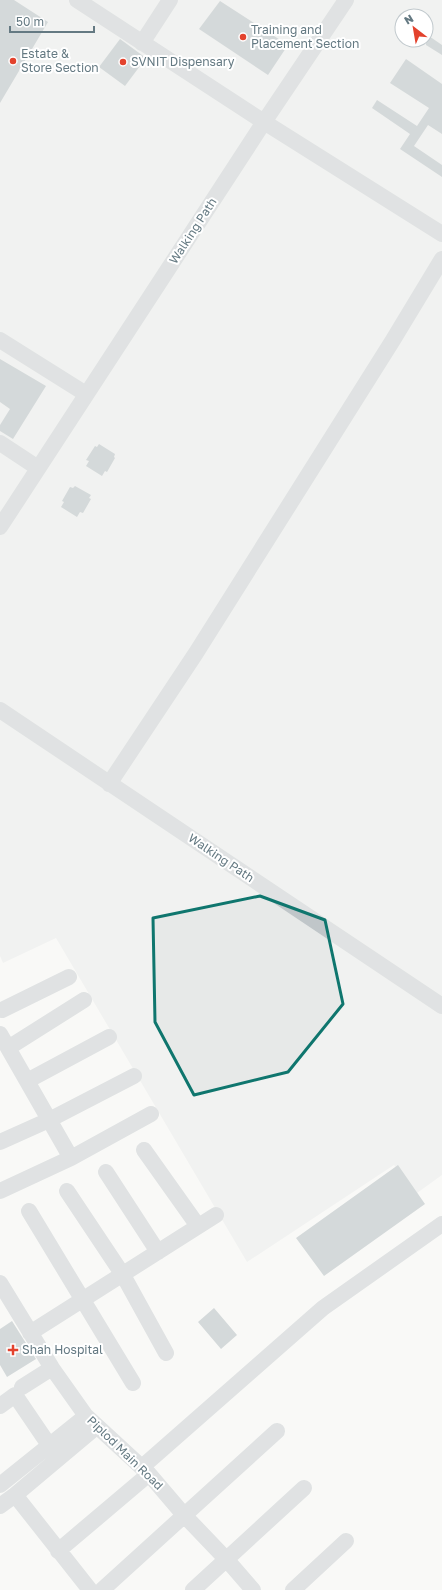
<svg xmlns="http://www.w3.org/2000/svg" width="442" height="1590" font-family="'Golos Text',sans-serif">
  <rect width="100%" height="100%" fill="#f9f9f7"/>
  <!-- built -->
  <path fill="#e7e9e8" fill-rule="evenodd" d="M0 0H442V1175L417 1193 394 1165 247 1262 56 938 3 963 0 956ZM402 16H426V40H402Z"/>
  <!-- building -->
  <path fill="#a7b2b6" d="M0 0H14L48 22 0 103Z
    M220 1 288 45 268 75 199 29Z
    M426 34 442 45V55L426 45Z
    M120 39 146 58 125 86 99 67Z
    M406 59 442 84V134L428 125 414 146 442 165V177L400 149 410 134 372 108 377 100 417 126 429 108 390 83Z
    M0 359 46 386 13 439 0 431V425L10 409 0 402Z
    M99 444 115 454 114 457 115 458 107 472 105 471 102 476 86 466 89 461 86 460 95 446 97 447Z
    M75 486 91 495 89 498 91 499 83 513 80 512 77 517 61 507 64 502 62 501 70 487 73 488Z
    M398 1165 425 1204 324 1276 296 1238Z
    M214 1308 237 1335 221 1349 198 1322Z
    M12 1321 36 1359 7 1377 0 1365V1329Z"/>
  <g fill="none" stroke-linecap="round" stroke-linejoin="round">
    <!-- minor -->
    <path stroke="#c0c6c9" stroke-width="16" d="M346 0 264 122 442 234
      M142 43 170 0
      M0 340 86 394
      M0 443 38 468
      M0 527 264 122 77 0
      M0 710 442 1006
      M109 784 196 653 393 340 442 259
      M2 1010 69 977
      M0 1034 71 1158
      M8 1048 84 1000
      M27 1081 109 1037
      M0 1142 49 1120 134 1076
      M144 1150 198 1226
      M106 1172 158 1252
      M0 1191 71 1158 151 1114
      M67 1191 123 1275 166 1353
      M29 1211 133 1383
      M0 1283 52 1368 86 1416 149 1474 184 1515 227 1560 253 1590
      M30 1333 216 1215
      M22 1387 52 1368
      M0 1406 15 1395 49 1445
      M142 1467 323 1308 442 1224
      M0 1485 86 1416
      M15 1495 90 1590
      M0 1506 15 1495 96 1427
      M58 1551 149 1474
      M102 1590 277 1431
      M193 1590 304 1488
      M293 1590 346 1541"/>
  </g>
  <!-- marked area -->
  <path d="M0 0H442V1590H0ZM260 896 325 920 343 1004 288 1072 194 1095 155 1022 153 918Z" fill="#f9f9f7" fill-opacity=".55" fill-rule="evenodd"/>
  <path fill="none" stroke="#0f766e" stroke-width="3" stroke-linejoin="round" d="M260 896 325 920 343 1004 288 1072 194 1095 155 1022 153 918Z"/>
  <!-- markers -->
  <g fill="#e3422d" stroke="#fff" stroke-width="1.5">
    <circle cx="243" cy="37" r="4"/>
    <circle cx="13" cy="61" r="4"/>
    <circle cx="123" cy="62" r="4"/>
    <path d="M11 1344h4v4h4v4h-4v4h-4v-4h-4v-4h4z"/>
  </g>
  <g text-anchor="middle" stroke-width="4" stroke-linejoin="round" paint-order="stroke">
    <!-- poi labels -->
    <g font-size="12" fill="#647982" stroke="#fff" text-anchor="start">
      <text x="251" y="34">Training and<tspan x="251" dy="14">Placement Section</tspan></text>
      <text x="21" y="58">Estate &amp;<tspan x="21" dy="14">Store Section</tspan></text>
      <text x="131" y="66">SVNIT Dispensary</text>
      <text x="22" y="1354">Shah Hospital</text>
    </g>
    <!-- street labels -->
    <g font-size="12" fill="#647982" stroke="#fff">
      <text transform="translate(193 231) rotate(-57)" y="4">Walking Path</text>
      <text transform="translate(221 858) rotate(34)" y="4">Walking Path</text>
      <text transform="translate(125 1453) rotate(44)" y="4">Piplod Main Road</text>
    </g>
  </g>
  <!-- north arrow -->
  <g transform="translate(414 28) rotate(329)"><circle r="19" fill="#ffffff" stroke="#c1c9cd"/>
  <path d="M0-3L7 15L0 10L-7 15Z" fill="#e3422d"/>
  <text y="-6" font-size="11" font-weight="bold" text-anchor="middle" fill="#647982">N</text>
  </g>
  <!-- scale -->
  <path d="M10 26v6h84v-6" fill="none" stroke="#647982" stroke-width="2"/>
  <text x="16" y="26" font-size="12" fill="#647982" stroke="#ffffff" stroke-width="3" paint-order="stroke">50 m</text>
</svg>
